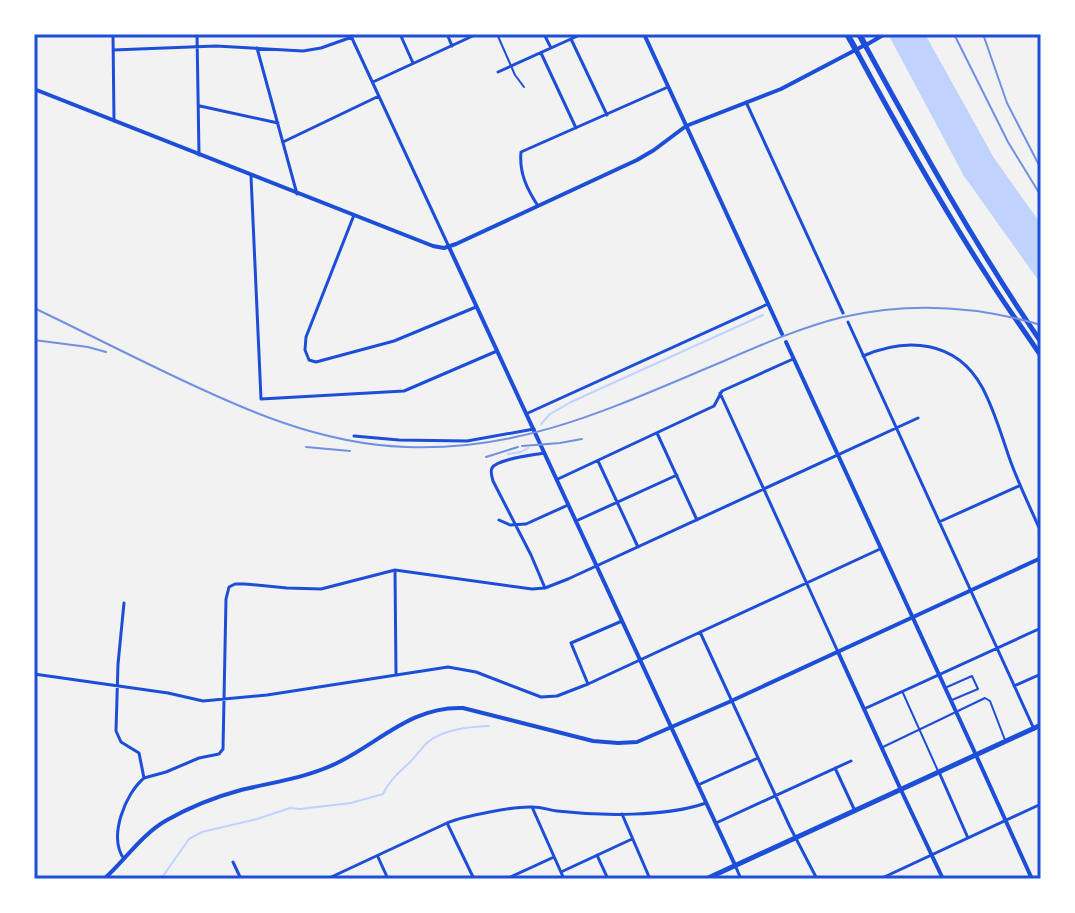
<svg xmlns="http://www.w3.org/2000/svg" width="1075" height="913" font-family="Rubik,sans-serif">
  <rect width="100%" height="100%" fill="#f2f2f2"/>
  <!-- water -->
  <path fill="#bfd3fe" d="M888 34H925L994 158 1041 224V284L964 176Z"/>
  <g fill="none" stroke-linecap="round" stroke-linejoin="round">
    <!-- stream -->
    <path stroke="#bfd3fe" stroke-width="2" d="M541 424 550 414 571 402 763 315
      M508 454 521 452 528 448
      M161 879 189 839 202 832 257 819 290 808 300 809 351 803 383 794C390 779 400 772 411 761 417 755 422 747 428 742 444 729 469 727 489 726"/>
    <!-- service -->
    <path stroke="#1d4ed8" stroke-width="2" d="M497 34 515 75 524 87
      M947 687 972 676 978 689 952 700
      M903 693 938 771
      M883 747 985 698 990 701 1005 740"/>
    <!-- minor -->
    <path stroke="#1d4ed8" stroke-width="3" d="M113 34 114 121
      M197 34 199 155
      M350 34 449 247
      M400 34 413 63
      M447 34 452 46
      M544 34 551 48
      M571 39 607 115
      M257 48 297 194
      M113 50 216 46 303 51 321 48 352 37
      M541 53 576 128
      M498 72 582 34
      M373 82 477 34
      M746 102 843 313
      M200 106 278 123
      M283 142 379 96
      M251 176 261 399 404 391 497 351
      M538 206C527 189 519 173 521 152L668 87
      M354 215 306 337 305 350 309 360 316 362 394 341 476 307
      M848 322 1034 729
      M863 356C907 337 956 340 982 387 994 409 1001 434 1009 457 1018 483 1030 507 1041 532
      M720 393 838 652
      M528 413 768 304
      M657 433 697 520
      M354 436 399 440 467 441 534 429
      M544 453C534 455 497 459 492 468 490 472 492 476 493 481L531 555 545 588
      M598 461 638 547
      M558 479 714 406 722 391 793 359
      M499 520 510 525 526 524 568 505
      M576 521 677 475
      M939 522 1019 486
      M395 570 396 675
      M124 603 118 664 116 731 121 742 139 753 144 778
      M700 632 790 827 817 879
      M34 674 168 693 203 701 267 695 448 667 476 672 541 697 557 696 588 684 880 549
      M588 684 571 643 622 621
      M1014 686 1041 674
      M864 709 1041 628
      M835 768 855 811
      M939 772 968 838
      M144 778 166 772 199 758 219 754 223 749 226 599 229 587 235 584H245L287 588 321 589 395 570 532 589 545 588 568 579 918 418
      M698 785 758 758
      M532 807 564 879
      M622 814 650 879
      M716 823 851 761
      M448 825 474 879
      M597 855 608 879
      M378 857 388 879
      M124 859C108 837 125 794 144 778
      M233 862 241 879
      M735 865 741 879
      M561 872 632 839
      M327 879 447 823C464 816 515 806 533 807 541 807 549 810 557 811 600 816 666 817 706 803
      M506 879 554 857
      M880 879 1041 804"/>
    <!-- tertiary -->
    <path stroke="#1d4ed8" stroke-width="4" d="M866 45 885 34
      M449 247 735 865
      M838 652 901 790
      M976 755 1032 879
      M104 879C125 860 142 834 167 820 190 807 215 797 241 790 274 782 311 777 341 761 382 740 413 706 463 708L593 741 618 743 637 742 729 702 1041 558"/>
    <!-- secondary -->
    <path stroke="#1d4ed8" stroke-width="4" d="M644 34 782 334
      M34 89 433 246 444 248 456 244 637 160 654 150 686 126 781 89 865 45
      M786 342 976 755
      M901 790 943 879"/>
    <!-- primary -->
    <path stroke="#1d4ed8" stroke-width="5" d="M706 879 1041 725"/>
    <!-- trunk -->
    <path stroke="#1d4ed8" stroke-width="5" d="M865 45C920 146 976 247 1041 342
      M856 50C898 128 941 205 989 279 1005 305 1024 330 1041 356"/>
    <!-- motorway -->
    <path stroke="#1d4ed8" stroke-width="6" d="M847 34 856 50
      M859 34 865 45"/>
    <!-- rail -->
    <path stroke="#7290e2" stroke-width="2" d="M954 34 1008 142 1041 196
      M983 34 1007 103 1041 169
      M34 308C78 329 121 351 165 372 242 409 319 444 406 447 524 452 618 405 724 361 763 344 802 327 843 317 909 302 977 306 1041 325
      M34 340 88 347 106 352
      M522 446 560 443 582 439
      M306 447 350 451
      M486 457 518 447"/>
  </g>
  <!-- border -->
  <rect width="1075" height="913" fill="none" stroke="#ffffff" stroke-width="72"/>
  <rect x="36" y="36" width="1003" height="841" fill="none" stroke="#1d4ed8" stroke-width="3"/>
</svg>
